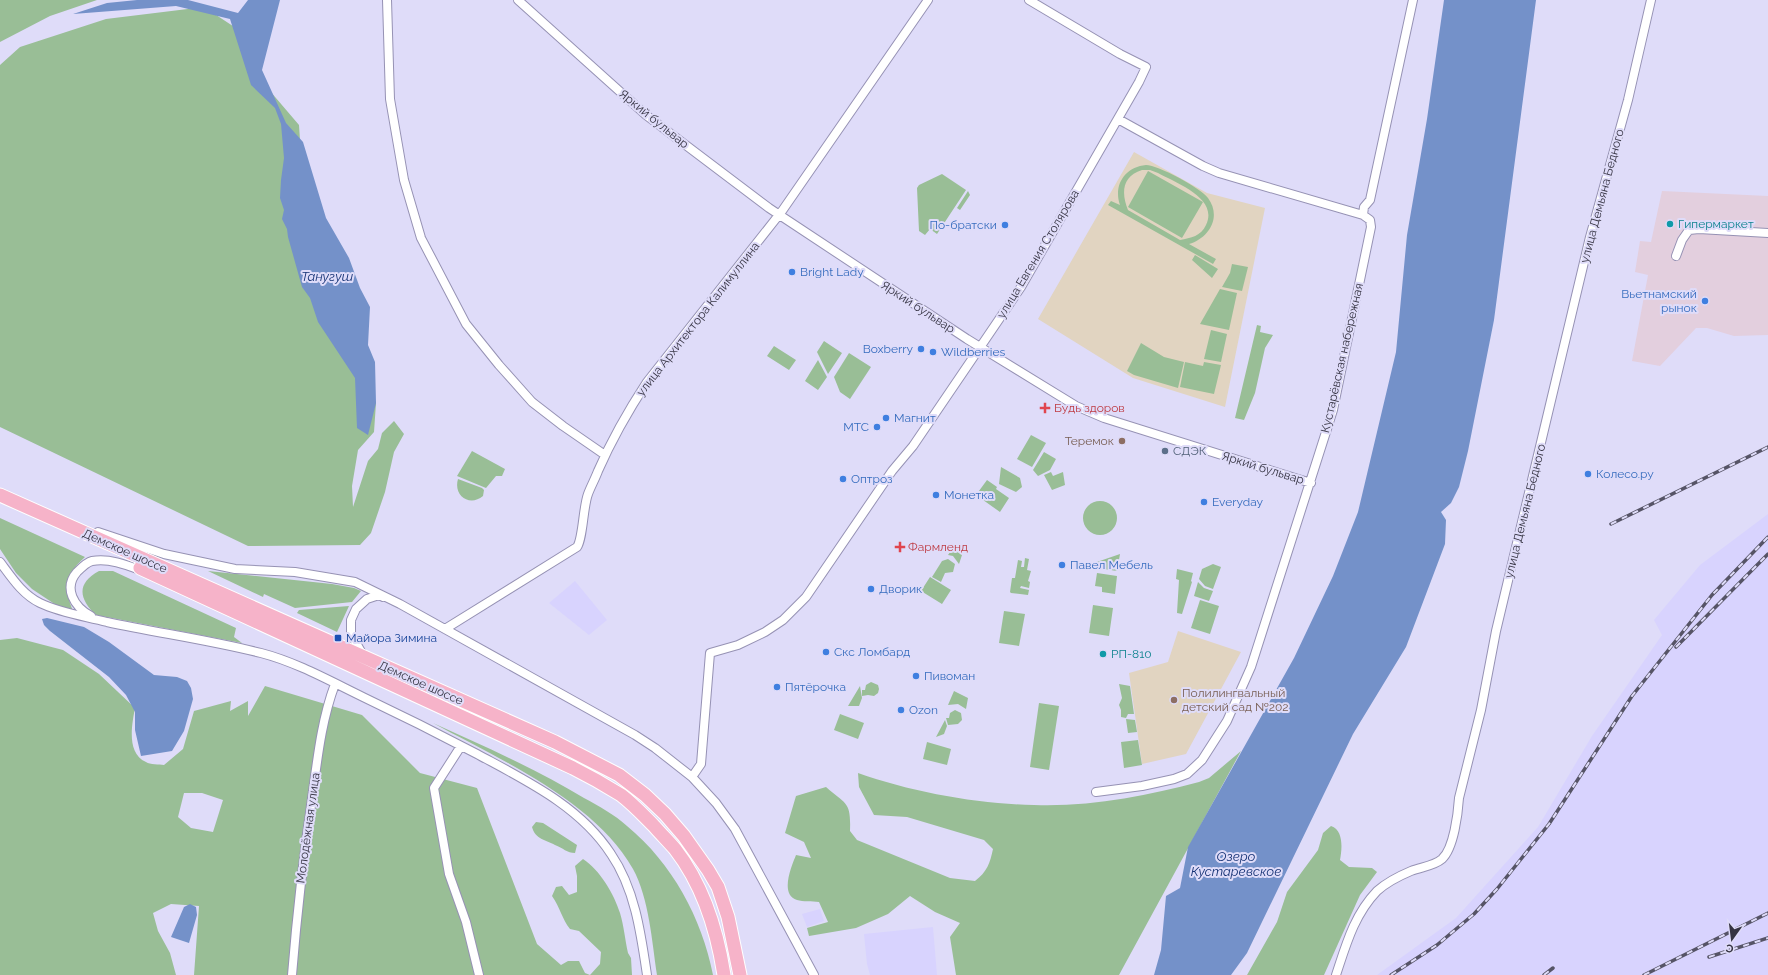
<svg xmlns="http://www.w3.org/2000/svg" width="1768" height="975" font-family="Raleway,sans-serif">
  <rect width="100%" height="100%" fill="#dfdcf9"/>
  <!-- commercial -->
  <path fill="#e3cfde" d="M1662 191 1768 196V335L1734 336 1707 328H1696L1660 366 1632 361 1648 275 1635 272 1640 241 1651 242Z"/>
  <!-- built -->
  <path fill="#d8d3fe" d="M1768 514V975H1377L1456 918 1538 827 1592 736 1662 635 1654 620 1700 565Z
    M575 581 607 620 589 635 549 603Z
    M820 909 824 921 807 927 802 914Z
    M933 927 937 975H870L867 964 864 934Z"/>
  <!-- education -->
  <path fill="#e1d4c1" d="M1134 152 1207 193 1265 208 1225 407 1133 378 1038 319Z
    M1178 631 1241 652 1186 754 1142 764 1129 673 1168 662Z"/>
  <!-- green -->
  <path fill="#99be96" fill-rule="evenodd" d="M0 0H97L50 16 0 42Z
    M204 7 257 42 264 84 299 125 305 215 376 403 374 432 358 450 352 486 353 507 368 461 378 449 382 433 394 421 404 434 394 452 385 492 371 533 360 545 248 546 0 427V65L20 47 106 19Z
    M1146 165C1158 165 1201 188 1208 198 1222 217 1209 238 1189 244L1216 259 1213 264 1108 205 1111 201 1120 205C1113 185 1125 167 1146 165ZM1142 170H1150L1158 173C1176 183 1219 198 1206 225 1201 236 1191 238 1180 240L1128 210C1121 193 1122 176 1142 170Z
    M1148 171 1203 202 1182 238 1128 207Z
    M942 174 966 190 937 234 930 229 925 235 919 231 917 188 919 185Z
    M968 191 970 195 960 210 957 208Z
    M1195 255 1218 269 1212 278 1192 260Z
    M1232 264 1248 267 1242 291 1222 287 1230 273Z
    M1220 289 1237 293 1229 330 1200 324Z
    M1257 325 1261 326 1260 332 1273 335 1265 348 1255 393 1244 420 1235 418Z
    M1211 330 1227 334 1221 362 1204 359Z
    M824 341 842 353 828 374 817 352Z
    M1141 343 1164 357 1184 362 1178 388 1134 375 1127 371Z
    M774 346 796 360 789 370 767 356Z
    M849 353 871 367 850 399 840 392 834 377Z
    M818 360 827 377 818 390 805 381Z
    M1185 362 1203 366 1204 362 1221 365 1214 394 1180 387Z
    M1031 435 1046 443 1032 467 1017 459Z
    M472 451 505 469 502 476H496L486 488 457 476Z
    M1044 452 1056 459 1050 470 1038 476 1033 470Z
    M1001 467 1020 478 1022 487 1016 492 999 484Z
    M1051 472 1053 476 1063 472 1065 485 1052 490 1044 475Z
    M458 479 482 488 484 490 483 496C470 507 453 496 458 479Z
    M987 480 997 487 996 489 1009 498 1000 512 976 495Z
    M1083 518a17 17 0 1 1 34 0a17 17 0 1 1-34 0Z
    M0 518 85 557C66 574 63 588 73 611L56 605 32 589 16 573 0 549Z
    M953 548 962 555 959 564 953 556 948 555Z
    M1120 554 1117 571 1091 567V564Z
    M1025 558 1029 559 1027 570 1031 571 1028 581 1030 582 1029 588 1021 586 1020 588 1029 590 1028 595 1011 593 1010 592 1012 578H1015L1018 560 1022 561 1021 567H1024Z
    M948 559 955 564 953 572 945 573 941 582 932 577 942 561Z
    M1213 564 1221 567 1213 589 1205 586 1199 579 1202 569Z
    M1177 569 1193 573 1191 581 1192 582 1182 614 1177 613 1179 580 1176 579Z
    M99 571H113L236 628 234 637 242 643 96 615C78 598 77 583 99 571Z
    M208 571 332 584 354 588 361 591 352 602 295 608 264 594 263 597Z
    M1097 573 1117 576 1115 594 1102 592V587L1095 586Z
    M930 577 951 590 942 604 921 591Z
    M1198 582 1204 588 1213 591 1209 601 1194 596Z
    M1200 600 1219 606 1210 634 1191 628Z
    M1093 605 1113 608 1109 636 1089 633Z
    M349 606 337 632 297 613 299 610Z
    M1004 611 1025 614 1019 646 999 643Z
    M17 638 63 650 99 674 135 708C132 724 126 753 146 762 150 765 159 764 164 765L183 749 194 711 231 701 230 711 248 701V716L265 686 362 715 420 773 477 788 537 944 561 965 568 961H579L585 973 590 975H194L199 906 171 904 153 913 158 931 170 953 176 975H0V640ZM184 793H202L223 800 213 832 191 828 178 817Z
    M871 682 878 685 879 689 878 693 874 696 868 695 862 696V690H865L866 685Z
    M1119 684 1130 686 1134 714H1128L1126 718 1121 717V710L1119 705 1122 698Z
    M860 686 862 698 859 706H848Z
    M954 691 968 698 966 709 958 704 948 705Z
    M1039 703 1059 706 1049 770 1030 767Z
    M955 710 961 713 962 720 958 724 948 725 946 718H949L950 713Z
    M840 714 864 723 858 739 834 730Z
    M1126 719 1135 720 1137 732 1128 733Z
    M945 720 947 726 944 734 936 737Z
    M433 723C484 746 536 769 584 798 599 806 615 815 627 826 672 863 702 918 713 975H657C652 942 649 898 633 869 595 801 499 759 433 723Z
    M1138 740 1142 765 1124 768 1121 742Z
    M927 742 951 749 947 765 923 759Z
    M1241 751 1119 975H956L950 937 960 923 935 912 910 896 888 914 856 928 809 936 807 928 828 922 819 902C812 901 803 902 797 900 779 895 792 865 796 855L811 858 804 842 785 833 796 796 826 787C847 805 851 802 850 831L857 840 950 878 975 881C987 872 990 863 993 849L984 840 907 817 874 815 859 787 858 773C912 792 977 804 1034 805 1090 807 1146 796 1199 782L1209 778Z
    M536 822 543 823 577 845 575 853C567 853 563 848 555 845 546 840 535 839 532 827Z
    M1331 826C1344 830 1342 850 1340 860L1349 867 1372 868 1377 872 1360 895 1324 975H1247L1277 922 1287 892 1318 850 1323 833Z
    M583 859C600 870 614 894 620 913 624 926 625 940 628 953L631 958 632 975H590L600 964 601 952 579 931 570 929C562 919 560 907 552 896L556 887 562 886 569 895 577 892V876L575 866Z"/>
  <!-- water -->
  <path fill="#7491c9" d="M137 0H188L238 13 248 0H280L262 70 286 123 303 142 326 218 349 258 360 288 370 307 368 345 375 362 376 403 368 435 357 428 355 378 318 322 310 298 302 287 288 237 287 229 282 219 284 210 280 198 281 180 284 158 281 124 275 108 251 85 230 19 176 6 73 14 107 3Z
    M1444 0H1536L1494 320 1468 451 1459 487 1451 503 1441 512 1446 520 1445 544 1406 647 1353 734 1247 953 1231 975H1154L1161 950 1166 896 1180 888 1188 847 1294 658 1333 576 1358 512 1396 352 1407 235 1427 119Z
    M47 618 84 627 109 642 154 675 177 677 187 681 191 688 193 699 184 731 172 751 141 756 135 730V712L126 695 109 677 50 631 44 625 42 619Z
    M190 904 196 907 197 915 189 943 171 937 184 907Z"/>
  <g fill="none" stroke-linecap="round" stroke-linejoin="round">
    <defs>
      <path id="minor" d="M387 0 390 99 404 180 421 238 466 324 499 365 532 402 563 426 605 455
        M518 0 646 115 769 208 967 339 1076 406 1104 418 1311 483
        M1118 119 1203 166 1219 173 1363 215
        M1676 256 1682 240 1689 230 1699 229 1768 233
        M98 532 164 554 235 569 295 572 355 582 400 604 635 735 655 748 692 777 716 803 735 829 814 975
        M0 562C12 578 22 594 40 603 61 613 84 616 107 622 158 633 210 640 261 653 296 662 330 681 363 697 401 715 439 734 477 754 525 780 580 806 611 854 635 889 641 934 647 975
        M91 616C74 607 63 588 77 572 81 568 87 562 92 561 110 558 127 565 143 571
        M445 629 577 547C583 539 583 507 588 494 591 486 595 479 598 471 612 439 628 411 647 382L782 211 928 0
        M364 657 351 634V620L356 609 367 599 379 595 383 597
        M461 746 434 788 449 874 466 922 479 975
        M692 777 701 764 710 653 738 645 765 632 783 620 806 597 892 471 913 446 1021 287 1139 82 1146 67 1120 54 1029 0
        M1096 792 1142 786 1174 779 1187 774 1202 760 1227 721 1251 667 1333 410 1371 227 1370 220 1363 215 1364 207 1370 200 1413 0
        M292 975C297 913 304 852 313 791 318 754 322 719 335 684
        M1336 975C1346 945 1354 915 1377 891 1387 882 1399 876 1411 871 1421 867 1434 866 1442 859 1454 848 1458 813 1459 798L1481 710 1496 631 1590 237 1628 100 1651 0"/>
      <path id="primary" d="M0 495 555 742 619 775 645 795 665 814 684 836 708 870 718 887 728 917 740 975
        M140 568 573 768C589 776 605 785 621 795 633 804 644 816 654 826 661 834 668 841 675 849 703 885 717 930 724 975"/>
    </defs>
    <!-- minor casing -->
    <use href="#minor" stroke="#9692b4" stroke-width="10"/>
    <!-- primary casing -->
    <use href="#primary" stroke="#fff" stroke-width="15"/>
    <!-- minor -->
    <use href="#minor" stroke="#fff" stroke-width="8"/>
    <!-- primary -->
    <use href="#primary" stroke="#f6b3c9" stroke-width="13"/>
    <defs>
      <path id="rail" d="M1611 524 1768 447
        M1676 647 1768 554
        M1709 957 1768 938
        M1391 975 1437 945 1474 914 1497 889 1549 824 1632 696 1712 595 1768 537
        M1544 975 1553 968
        M1644 975 1768 913"/>
    </defs>
    <!-- rail casing -->
    <use href="#rail" stroke="#565466" stroke-width="3.5"/>
    <!-- rail -->
    <use href="#rail" stroke="#dfdcf9" stroke-width="2" stroke-dasharray="6" stroke-linecap="butt"/>
  </g>
  <!-- markers -->
  <g fill="#0f9aa8" stroke="#dfdcf9" stroke-width="1.5">
    <circle cx="1670" cy="224" r="4"/>
    <circle cx="1103" cy="654" r="4"/>
  </g>
  <g fill="#3f7fe0" stroke="#dfdcf9" stroke-width="1.5">
    <circle cx="1005" cy="225" r="4"/>
    <circle cx="792" cy="272" r="4"/>
    <circle cx="1705" cy="301" r="4"/>
    <circle cx="921" cy="349" r="4"/>
    <circle cx="933" cy="352" r="4"/>
    <circle cx="886" cy="418" r="4"/>
    <circle cx="877" cy="427" r="4"/>
    <circle cx="1588" cy="474" r="4"/>
    <circle cx="843" cy="479" r="4"/>
    <circle cx="936" cy="495" r="4"/>
    <circle cx="1204" cy="502" r="4"/>
    <circle cx="1062" cy="565" r="4"/>
    <circle cx="871" cy="589" r="4"/>
    <circle cx="826" cy="652" r="4"/>
    <circle cx="916" cy="676" r="4"/>
    <circle cx="777" cy="687" r="4"/>
    <circle cx="901" cy="710" r="4"/>
  </g>
  <g fill="#e0444e" stroke="#dfdcf9" stroke-width="1.5">
    <path d="M1043 402h4v4h4v4h-4v4h-4v-4h-4v-4h4z"/>
    <path d="M898 541h4v4h4v4h-4v4h-4v-4h-4v-4h4z"/>
  </g>
  <g fill="#8d6e63" stroke="#dfdcf9" stroke-width="1.5">
    <circle cx="1122" cy="441" r="4"/>
    <circle cx="1174" cy="700" r="4"/>
  </g>
  <circle fill="#5c6f8a" stroke="#dfdcf9" stroke-width="1.5" cx="1165" cy="451" r="4"/>
  <rect fill="#1a4fb4" stroke="#dfdcf9" stroke-width="1.5" x="334" y="634" width="8" height="8" rx="2"/>
  <g text-anchor="middle" stroke-width="4" stroke-linejoin="round" paint-order="stroke">
    <!-- street labels -->
    <g font-size="12" fill="#363443" stroke="#dfdcf9">
      <text transform="translate(654 119) rotate(39)" y="4">Яркий бульвар</text>
      <text transform="translate(1602 196) rotate(-75)" y="4">улица Демьяна Бедного</text>
      <text transform="translate(1038 254) rotate(-59)" y="4">улица Евгения Столярова</text>
      <text transform="translate(918 307) rotate(33)" y="4">Яркий бульвар</text>
      <text transform="translate(698 319) rotate(-52)" y="4">улица Архитектора Калимуллина</text>
      <text transform="translate(1342 358) rotate(-77)" y="4">Кустарёвская набережная</text>
      <text transform="translate(1263 468) rotate(17)" y="4">Яркий бульвар</text>
      <text transform="translate(1525 511) rotate(-76)" y="4">улица Демьяна Бедного</text>
      <text transform="translate(125 551) rotate(24)" y="4">Демское шоссе</text>
      <text transform="translate(421 683) rotate(24)" y="4">Демское шоссе</text>
      <text transform="translate(308 828) rotate(-82)" y="4">Молодёжная улица</text>
    </g>
    <!-- culture labels -->
    <g font-size="12" fill="#0d838f" stroke="#dfdcf9" text-anchor="start">
      <text x="1678" y="228">Гипермаркет</text>
      <text x="1111" y="658">РП-810</text>
    </g>
    <!-- shop labels -->
    <g font-size="12" fill="#366cbe" stroke="#dfdcf9" text-anchor="start">
      <text x="997" y="229" text-anchor="end">По-братски</text>
      <text x="800" y="276">Bright Lady</text>
      <text x="1697" y="298" text-anchor="end">Вьетнамский<tspan x="1697" dy="14">рынок</tspan></text>
      <text x="913" y="353" text-anchor="end">Boxberry</text>
      <text x="941" y="356">Wildberries</text>
      <text x="894" y="422">Магнит</text>
      <text x="869" y="431" text-anchor="end">МТС</text>
      <text x="1596" y="478">Колесо.ру</text>
      <text x="851" y="483">Оптроз</text>
      <text x="944" y="499">Монетка</text>
      <text x="1212" y="506">Everyday</text>
      <text x="1070" y="569">Павел Мебель</text>
      <text x="879" y="593">Дворик</text>
      <text x="834" y="656">Скс Ломбард</text>
      <text x="924" y="680">Пивоман</text>
      <text x="785" y="691">Пятёрочка</text>
      <text x="909" y="714">Ozon</text>
    </g>
    <!-- health labels -->
    <g font-size="12" fill="#be3a42" stroke="#dfdcf9" text-anchor="start">
      <text x="1054" y="412">Будь здоров</text>
      <text x="908" y="551">Фармленд</text>
    </g>
    <!-- education labels -->
    <g font-size="12" fill="#785e54" stroke="#dfdcf9" text-anchor="end">
      <text x="1114" y="445">Теремок</text>
      <text x="1182" y="697" text-anchor="start">Полилингвальный<tspan x="1182" dy="14">детский сад №202</tspan></text>
    </g>
    <!-- service labels -->
    <g font-size="12" fill="#4e5e75" stroke="#dfdcf9" text-anchor="start">
      <text x="1173" y="455">СДЭК</text>
    </g>
    <!-- transit labels -->
    <g font-size="12" fill="#164399" stroke="#dfdcf9" text-anchor="start">
      <text x="346" y="642">Майора Зимина</text>
    </g>
    <!-- water labels -->
    <g font-size="13" font-style="italic" fill="#133073" stroke="#dfdcf9">
      <text x="327" y="281">Танугуш</text>
      <text x="1236" y="861">Озеро<tspan x="1236" dy="15">Кустаревское</tspan></text>
    </g>
  </g>
  <!-- north arrow -->
  <g transform="translate(1732 939) rotate(194)" stroke="#dfdcf9" stroke-width="3" paint-order="stroke">
  <path d="M0-3L7 15L0 10L-7 15Z" fill="#363443"/>
  <text y="-6" font-size="11" font-weight="bold" text-anchor="middle" fill="#363443">С</text>
  </g>
</svg>
